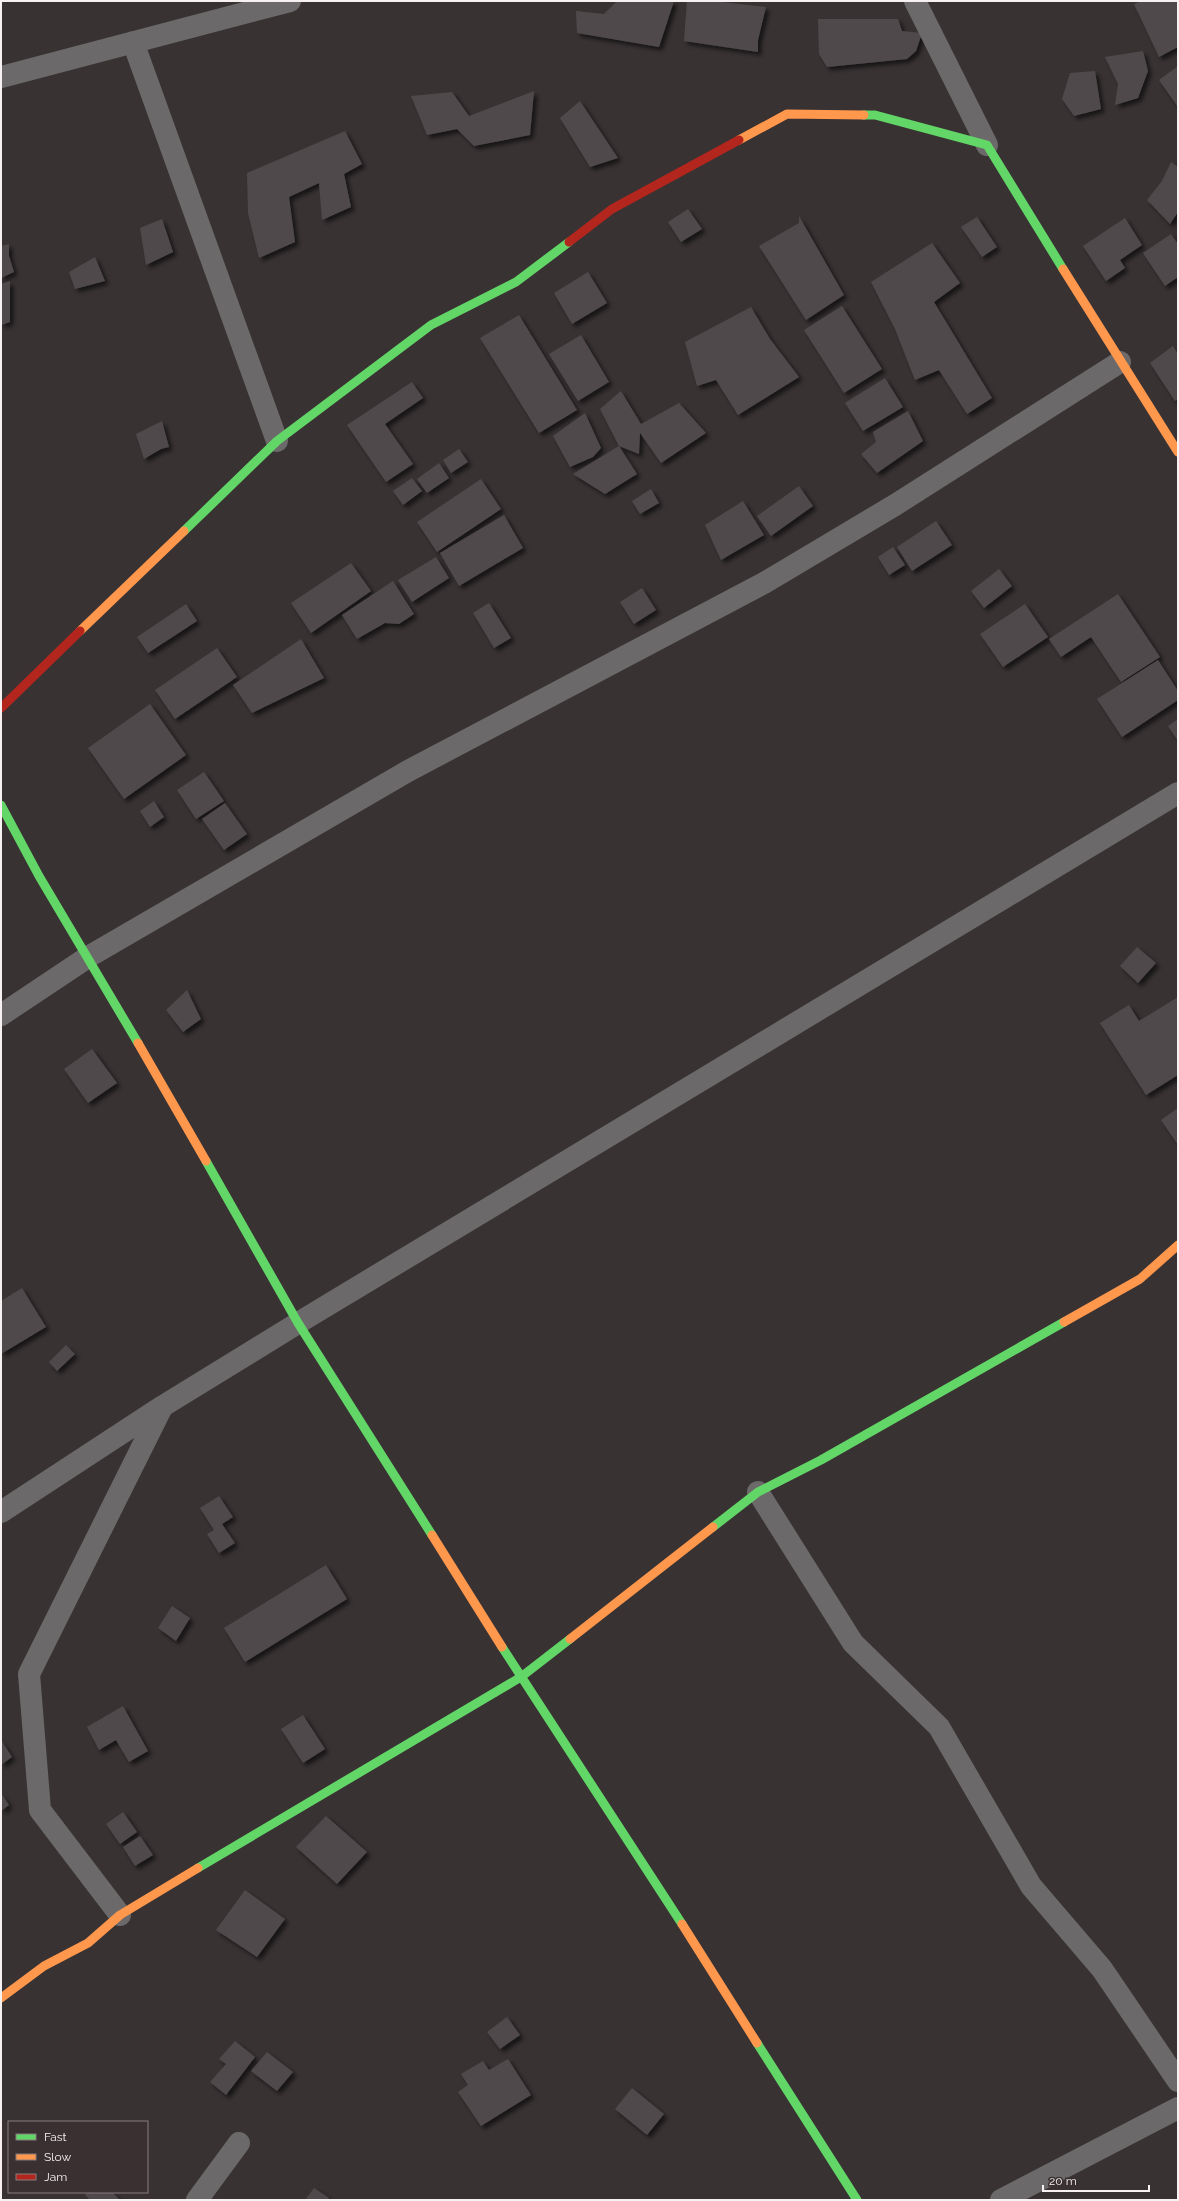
<svg xmlns="http://www.w3.org/2000/svg" width="1179" height="2201" font-family="Raleway,sans-serif">
  <defs>
    <filter id="shadow"><feDropShadow dx="3.5" dy="3.5" stdDeviation="2" flood-color="#0009"/></filter>
  </defs>
  <rect width="100%" height="100%" fill="#383233"/>
  <!-- building -->
  <path fill="#4f4a4b" filter="url(#shadow)" d="M617 1H674L659 47 577 33 576 11 604 14Z
    M687 1H712L766 7 758 40V52L684 41Z
    M1141 1H1178V47L1159 57 1134 4Z
    M818 19H898L902 31 922 33 916 51 907 59 827 67 819 54Z
    M1143 51 1148 71 1138 98 1115 105 1118 84 1105 57Z
    M1178 66V107L1159 80Z
    M1095 71 1101 109 1074 116 1062 99 1070 73Z
    M534 91 530 135 474 146 457 129 427 135 411 96 452 92 469 116Z
    M580 101 618 158 590 167 560 118Z
    M345 131 362 164 344 174 351 207 322 220 319 183 289 197 295 242 259 258 248 213 247 173Z
    M1171 162 1178 167V212L1170 224 1147 200 1162 181Z
    M688 209 702 229 681 242 668 222Z
    M799 216 844 295 806 320 759 246 799 223Z
    M977 217 997 247 982 257 961 227Z
    M1125 218 1142 245 1120 260 1125 268 1106 281 1083 246Z
    M162 219 173 252 146 265 140 228Z
    M1171 234 1178 244V277L1165 286 1143 253Z
    M932 243 960 283 934 302 992 398 967 414 939 370 915 380 895 329 871 282Z
    M9 244V256L14 272 1 278V246Z
    M95 257 105 281 75 289 69 272Z
    M588 272 607 303 572 324 554 293Z
    M10 281V322L1 325V284Z
    M842 306 882 369 844 393 804 330Z
    M751 307 770 339 799 377 738 415 716 380 697 386 685 342Z
    M519 315 577 410 539 433 480 338Z
    M581 335 609 382 578 401 549 354Z
    M1173 346 1178 354V399L1175 401 1150 363Z
    M885 378 903 407 863 431 845 403Z
    M412 382 423 398 385 424 413 464 386 482 347 425Z
    M621 391 641 424 679 403 706 433 661 463 640 433 639 454 619 446 600 409Z
    M908 411 923 441 877 473 861 454 876 442 873 432Z
    M585 413 601 448 593 457 570 467 553 436Z
    M162 421 169 447 161 449 144 459 136 434Z
    M619 446 637 474 605 494 573 474Z
    M459 449 468 462 451 473 443 460Z
    M439 463 449 478 427 493 417 479Z
    M412 478 422 491 403 505 393 491Z
    M481 479 501 509 437 552 417 522Z
    M799 486 813 506 771 536 757 516Z
    M651 489 659 503 640 514 632 501Z
    M743 501 764 535 721 560 705 525Z
    M504 515 523 548 459 586 440 553Z
    M936 521 952 545 912 571 897 547Z
    M893 547 905 565 889 575 878 557Z
    M436 557 449 578 412 602 398 580Z
    M351 563 371 591 311 633 291 603Z
    M999 569 1012 586 984 608 971 591Z
    M393 581 414 614 399 624 385 623 357 639 342 615Z
    M642 588 656 610 634 624 620 602Z
    M1118 594 1160 657 1121 682 1091 637 1061 657 1049 639Z
    M489 603 511 638 494 648 473 613Z
    M186 604 197 621 148 653 137 637Z
    M1025 604 1048 637 1003 667 980 634Z
    M301 639 324 678 252 713 233 685Z
    M217 648 237 677 175 719 155 690Z
    M1158 660 1178 691V700L1122 737 1097 699Z
    M150 704 186 755 124 799 88 748Z
    M1178 719V741L1168 726Z
    M204 772 224 801 196 819 177 790Z
    M154 801 164 817 150 827 140 811Z
    M225 803 247 834 224 850 202 819Z
    M1137 947 1156 963 1138 983 1120 966Z
    M187 990 201 1019 183 1032 166 1010Z
    M1178 997V1075L1146 1095 1100 1023 1129 1005 1139 1021Z
    M92 1049 117 1083 88 1103 64 1069Z
    M1178 1108V1145L1161 1120Z
    M22 1288 46 1327 1 1354V1301Z
    M66 1345 75 1354 57 1371 49 1362Z
    M219 1496 233 1517 222 1524 235 1543 219 1553 207 1534 214 1530 200 1508Z
    M326 1565 347 1599 245 1662 224 1628Z
    M172 1606 190 1618 176 1641 158 1628Z
    M123 1706 148 1751 129 1762 116 1740 99 1750 87 1727Z
    M303 1715 325 1749 303 1763 281 1729Z
    M1 1740 12 1757 1 1765Z
    M1 1793 9 1805 1 1811Z
    M123 1812 137 1832 120 1844 106 1824Z
    M326 1816 367 1852 337 1884 296 1847Z
    M140 1836 153 1855 135 1866 123 1847Z
    M245 1890 285 1919 257 1957 216 1930Z
    M507 2017 520 2035 500 2049 487 2032Z
    M235 2041 255 2057 226 2095 210 2082 226 2064 219 2059Z
    M267 2052 293 2072 277 2091 251 2071Z
    M508 2059 531 2095 481 2126 458 2092 468 2085 461 2074 483 2061 489 2070Z
    M632 2088 664 2114 647 2135 615 2109Z
    M314 2188 329 2198 328 2200H305Z
    M88 2192H112L120 2200H90L85 2195Z"/>
  <g fill="none" stroke-linecap="round" stroke-linejoin="round">
    <!-- street -->
    <path stroke="#6b6969" stroke-width="22" d="M915 1 987 145
      M133 42 277 441
      M1 77 290 1
      M1 1015 88 957 408 771 764 583 895 505 1120 362
      M758 1492 853 1643 939 1727 1031 1886 1102 1969 1178 2081
      M1 1512 163 1406 298 1323 1178 793
      M120 1915 40 1810 29 1674 162 1407
      M197 2200 239 2143
      M1001 2200 1178 2108"/>
    <!-- fast -->
    <path stroke="#63d668" stroke-width="9" d="M864 115H875L987 145 1063 269
      M184 531 277 441 431 325 516 282 569 242
      M1 805 39 876 138 1043
      M206 1161 298 1323 432 1535
      M713 1527 758 1492 821 1460 1064 1322
      M502 1647 682 1924
      M198 1868 521 1677 570 1639
      M757 2043 857 2200"/>
    <!-- slow -->
    <path stroke="#ff974d" stroke-width="9" d="M739 140 787 114 864 115
      M1063 269 1178 452
      M80 631 184 531
      M138 1043 206 1161
      M1064 1322 1140 1279 1178 1245
      M432 1535 502 1647
      M570 1639 713 1527
      M682 1924 757 2043
      M1 1998 44 1966 88 1943 120 1915 198 1868"/>
    <!-- jam -->
    <path stroke="#b3261e" stroke-width="9" d="M569 242 612 209 739 140
      M1 708 80 631"/>
  </g>
  <!-- border -->
  <rect width="1179" height="2201" fill="none" stroke="#f7f1f1" stroke-width="4"/>
  <!-- legend -->
  <rect x="8" y="2121" width="140" height="72" fill="#3a3032" stroke="#867d7e"/>
  <rect x="16" y="2134" width="20" height="6" fill="#63d668" stroke="#867d7e"/>
  <text x="44" y="2141" font-size="12" fill="#f7f1f1">Fast</text>
  <rect x="16" y="2154" width="20" height="6" fill="#ff974d" stroke="#867d7e"/>
  <text x="44" y="2161" font-size="12" fill="#f7f1f1">Slow</text>
  <rect x="16" y="2174" width="20" height="6" fill="#b3261e" stroke="#867d7e"/>
  <text x="44" y="2181" font-size="12" fill="#f7f1f1">Jam</text>
  <!-- scale -->
  <path d="M1043 2185v6h106v-6" fill="none" stroke="#f7f1f1" stroke-width="2"/>
  <text x="1049" y="2185" font-size="12" fill="#f7f1f1" stroke="#3a3032" stroke-width="3" paint-order="stroke">20 m</text>
</svg>
